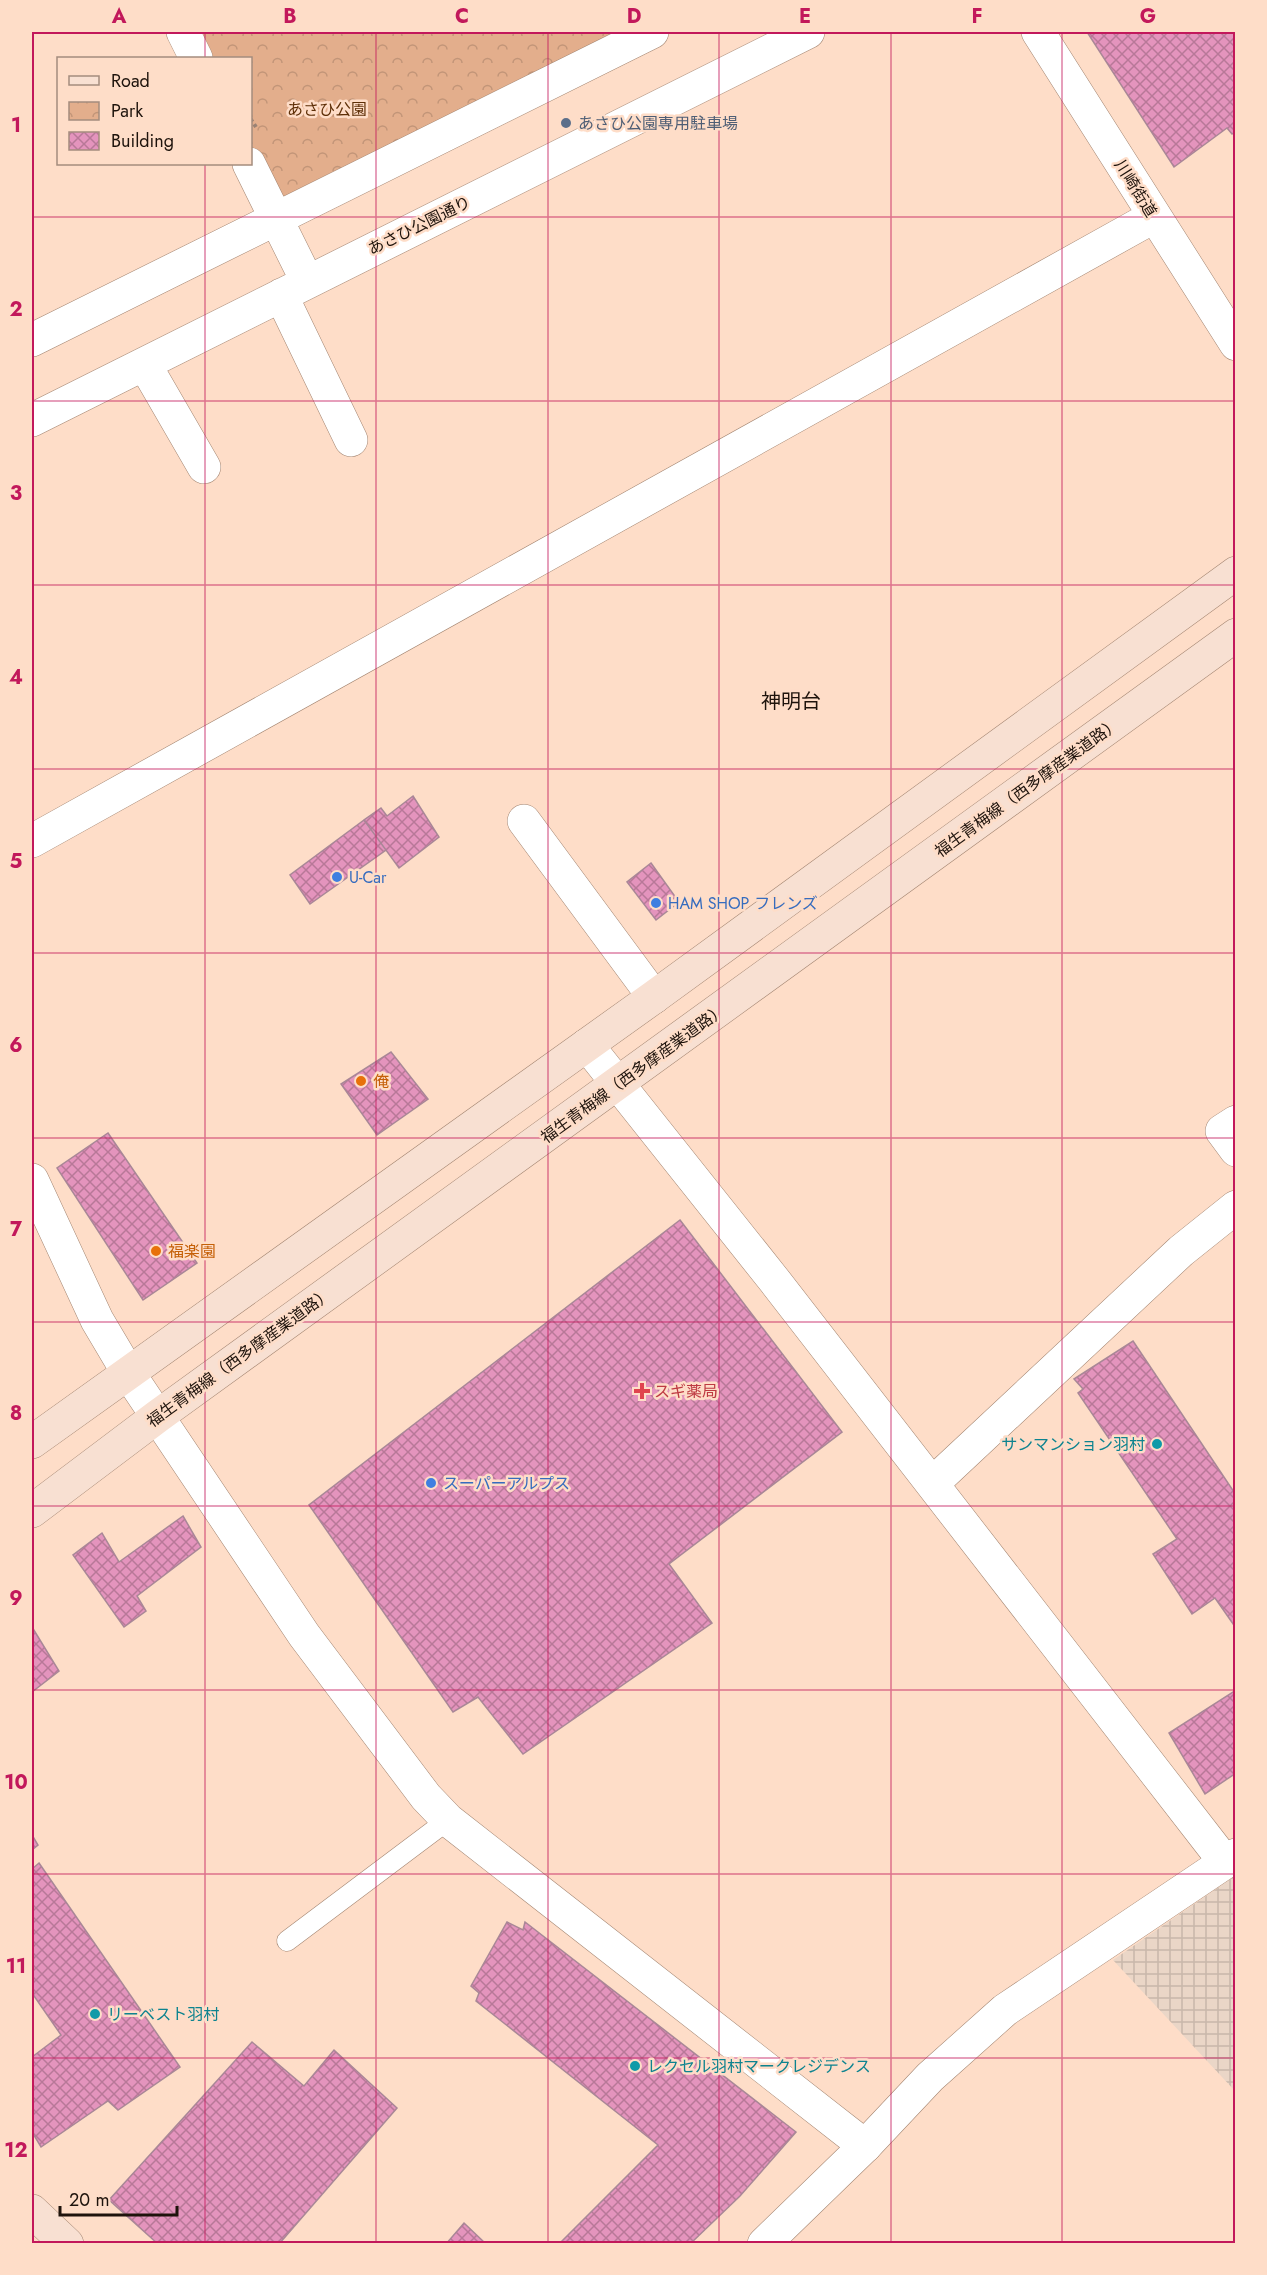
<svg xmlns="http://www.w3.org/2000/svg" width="1267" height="2275" font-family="Jost,'Noto Sans JP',sans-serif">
  <defs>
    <pattern id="industrial-grid" width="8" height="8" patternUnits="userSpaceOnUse" patternTransform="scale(1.5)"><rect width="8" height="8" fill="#ead6c7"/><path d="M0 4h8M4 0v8" fill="none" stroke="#c8b7aa"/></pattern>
    <pattern id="park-crowns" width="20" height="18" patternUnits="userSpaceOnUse" patternTransform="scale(1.5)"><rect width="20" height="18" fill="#e3ae8c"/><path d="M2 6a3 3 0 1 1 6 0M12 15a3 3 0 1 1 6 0" fill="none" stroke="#c29578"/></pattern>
    <pattern id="building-cross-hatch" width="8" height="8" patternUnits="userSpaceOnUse" patternTransform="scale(1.5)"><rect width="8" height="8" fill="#e494bd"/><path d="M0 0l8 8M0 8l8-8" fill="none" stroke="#b87898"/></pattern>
  </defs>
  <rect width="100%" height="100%" fill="#feddc8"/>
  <!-- industrial -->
  <path fill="url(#industrial-grid)" d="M1235 1876V2091L1113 1960Z"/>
  <!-- park -->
  <path fill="url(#park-crowns)" d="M180 32H642L286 217 251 155 250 58H195Z"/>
  <!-- building -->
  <path fill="url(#building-cross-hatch)" stroke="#a98797" stroke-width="1.5" d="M1087 32H1236V131L1232 134 1227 128 1174 167Z
    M413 796 439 837 399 868 364 820 381 808 387 816Z
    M364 820 386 850 310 904 290 875Z
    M651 863 679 902 656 920 627 882Z
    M391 1052 428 1099 377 1135 341 1084Z
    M108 1133 197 1263 143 1300 57 1168Z
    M680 1220 842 1432 669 1564 712 1623 523 1754 478 1697 453 1712 309 1505Z
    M1133 1341 1236 1495V1628L1215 1598 1192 1614 1153 1554 1177 1539 1078 1393 1083 1389 1074 1379Z
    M183 1516 201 1547 137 1596 146 1611 124 1627 73 1555 102 1533 119 1562Z
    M32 1627 59 1671 32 1692Z
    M1236 1690V1773L1205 1794 1169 1733Z
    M32 1835 38 1845 32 1850Z
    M39 1863 180 2067 118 2110 108 2101 41 2147 32 2132V2057L61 2035 32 1993V1869Z
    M507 1922 523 1930 525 1922 796 2132 740 2196 690 2244H559L658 2145 476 2001 479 1993 471 1986Z
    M252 2042 304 2086 334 2050 397 2108 279 2244H158L109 2200Z
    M464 2223 486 2244H446Z"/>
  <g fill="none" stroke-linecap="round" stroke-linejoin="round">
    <defs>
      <path id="service" d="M287 1941 448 1820"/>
      <path id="minor" d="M183 32 196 58
        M249 164 307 281
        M281 295 351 440
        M32 340 652 32
        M145 365 204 467
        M32 420 808 32
        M524 821 654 997
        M587 1045 774 1280 1225 1862
        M1236 1122 1222 1131 1236 1150
        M32 1180 97 1320 129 1374 304 1635 426 1797 448 1820 865 2146
        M933 1483 1181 1251 1236 1207"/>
      <path id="tertiary" d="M1038 32 1236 344
        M32 841 1153 217
        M764 2244 865 2146 930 2077 1005 2010 1236 1855"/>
      <path id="secondary" d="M32 1442 654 997 1236 573
        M32 1511 158 1416 1236 635
        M32 2211 67 2244"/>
    </defs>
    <!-- service casing -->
    <use href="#service" stroke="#a38571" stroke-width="21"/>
    <!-- minor casing -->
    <use href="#minor" stroke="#a38571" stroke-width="34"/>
    <!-- tertiary casing -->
    <use href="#tertiary" stroke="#a38571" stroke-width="34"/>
    <!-- secondary casing -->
    <use href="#secondary" stroke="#a38571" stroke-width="34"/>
    <!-- path -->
    <path stroke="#9a8274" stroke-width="4" stroke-dasharray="4.5 3" stroke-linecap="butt" d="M250 118 256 127"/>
    <!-- service -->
    <use href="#service" stroke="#fff" stroke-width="20"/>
    <!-- minor -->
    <use href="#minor" stroke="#fff" stroke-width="33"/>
    <!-- tertiary -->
    <use href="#tertiary" stroke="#fff" stroke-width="33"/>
    <!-- secondary -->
    <use href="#secondary" stroke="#f8e0d2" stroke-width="33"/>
  </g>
  <!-- grid -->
  <path fill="none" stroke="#c2185b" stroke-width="1.5" stroke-opacity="0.55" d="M205 32V58M376 32V2244M548 32V2244M719 32V2244M891 32V2244M1062 32V2244M205 164V2244M32 217H1236M32 401H1236M32 585H1236M32 769H1236M32 953H1236M32 1138H1236M32 1322H1236M32 1506H1236M32 1690H1236M32 1874H1236M32 2058H1236"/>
  <!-- markers -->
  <circle fill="#5c6f8a" stroke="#feddc8" stroke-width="2" cx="566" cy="123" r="6"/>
  <g fill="#3f7fe0" stroke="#feddc8" stroke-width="2">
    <circle cx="337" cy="877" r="6"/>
    <circle cx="656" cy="903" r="6"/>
    <circle cx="431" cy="1483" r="6"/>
  </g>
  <g fill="#e8710a" stroke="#feddc8" stroke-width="2">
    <circle cx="361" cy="1081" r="6"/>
    <circle cx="156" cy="1251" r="6"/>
  </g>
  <path fill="#e0444e" stroke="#feddc8" stroke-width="2" d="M639 1382h6v6h6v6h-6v6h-6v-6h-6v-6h6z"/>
  <g fill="#0f9aa8" stroke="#feddc8" stroke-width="2">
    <circle cx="1157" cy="1444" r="6"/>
    <circle cx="95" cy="2014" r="6"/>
    <circle cx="635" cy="2066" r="6"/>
  </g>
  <g text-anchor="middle" stroke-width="5" stroke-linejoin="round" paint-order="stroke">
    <!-- park labels -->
    <g font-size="16" fill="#5e2f07" stroke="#feddc8">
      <text x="327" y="115">あさひ公園</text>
    </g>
    <!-- service labels -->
    <g font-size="16" fill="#4e5e75" stroke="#feddc8" text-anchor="start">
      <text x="578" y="129">あさひ公園専用駐車場</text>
    </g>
    <!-- street labels -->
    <g font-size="16" fill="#1e130c" stroke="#feddc8">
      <text transform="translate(1136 188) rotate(58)" y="6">川崎街道</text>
      <text transform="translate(419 225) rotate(-26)" y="6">あさひ公園通り</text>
      <text transform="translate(1027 787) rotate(-36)" y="6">福生青梅線（西多摩産業道路）</text>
      <text transform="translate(633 1073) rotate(-36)" y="6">福生青梅線（西多摩産業道路）</text>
      <text transform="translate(239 1357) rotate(-36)" y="6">福生青梅線（西多摩産業道路）</text>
    </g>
    <!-- shop labels -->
    <g font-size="16" fill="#366cbe" stroke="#feddc8" text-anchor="start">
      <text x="349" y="883">U-Car</text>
      <text x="668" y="909">HAM SHOP フレンズ</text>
      <text x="443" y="1489">スーパーアルプス</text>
    </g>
    <!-- food labels -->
    <g font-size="16" fill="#c56008" stroke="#feddc8" text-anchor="start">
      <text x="373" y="1087">俺</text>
      <text x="168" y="1257">福楽園</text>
    </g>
    <!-- health labels -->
    <g font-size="16" fill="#be3a42" stroke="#feddc8" text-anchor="start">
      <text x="654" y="1397">スギ薬局</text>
    </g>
    <!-- culture labels -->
    <g font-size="16" fill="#0d838f" stroke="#feddc8" text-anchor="start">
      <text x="1145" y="1450" text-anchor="end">サンマンション羽村</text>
      <text x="107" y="2020">リーベスト羽村</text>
      <text x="647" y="2072">レクセル羽村マークレジデンス</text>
    </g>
    <!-- quarter labels -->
    <g font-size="20" fill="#1e130c" stroke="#feddc8">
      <text x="791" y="708">神明台</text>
    </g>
  </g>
  <!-- border -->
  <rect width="1267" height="2275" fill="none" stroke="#feddc8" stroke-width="66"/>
  <!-- legend -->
  <rect x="57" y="57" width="195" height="108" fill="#feddc8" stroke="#a48c7d" stroke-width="1.5"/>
  <rect x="69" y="76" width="30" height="9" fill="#f8e0d2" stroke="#a48c7d" stroke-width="1.5"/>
  <text x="111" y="87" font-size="18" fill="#1e130c">Road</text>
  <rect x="69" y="102" width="30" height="18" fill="url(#park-crowns)" stroke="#a48c7d" stroke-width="1.5"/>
  <text x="111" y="117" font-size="18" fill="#1e130c">Park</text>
  <rect x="69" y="132" width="30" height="18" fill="url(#building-cross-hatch)" stroke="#a48c7d" stroke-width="1.5"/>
  <text x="111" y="147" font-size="18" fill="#1e130c">Building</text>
  <!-- scale -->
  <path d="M60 2206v9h117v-9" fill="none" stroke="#1e130c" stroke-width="3"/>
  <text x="69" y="2206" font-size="18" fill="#1e130c" stroke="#feddc8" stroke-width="4.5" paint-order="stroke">20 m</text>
  <rect x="33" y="33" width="1201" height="2209" fill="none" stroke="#c2185b" stroke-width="2"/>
  <g font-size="20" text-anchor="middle" font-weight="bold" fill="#c2185b">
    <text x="119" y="23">A</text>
    <text x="290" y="23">B</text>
    <text x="462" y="23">C</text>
    <text x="634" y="23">D</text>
    <text x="805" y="23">E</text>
    <text x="977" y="23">F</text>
    <text x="1148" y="23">G</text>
    <text x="16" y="132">1</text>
    <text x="16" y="316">2</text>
    <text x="16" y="500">3</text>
    <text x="16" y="684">4</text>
    <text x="16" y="868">5</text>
    <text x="16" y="1052">6</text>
    <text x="16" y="1236">7</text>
    <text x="16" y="1420">8</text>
    <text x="16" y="1605">9</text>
    <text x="16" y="1789">10</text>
    <text x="16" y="1973">11</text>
    <text x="16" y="2157">12</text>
  </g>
</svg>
